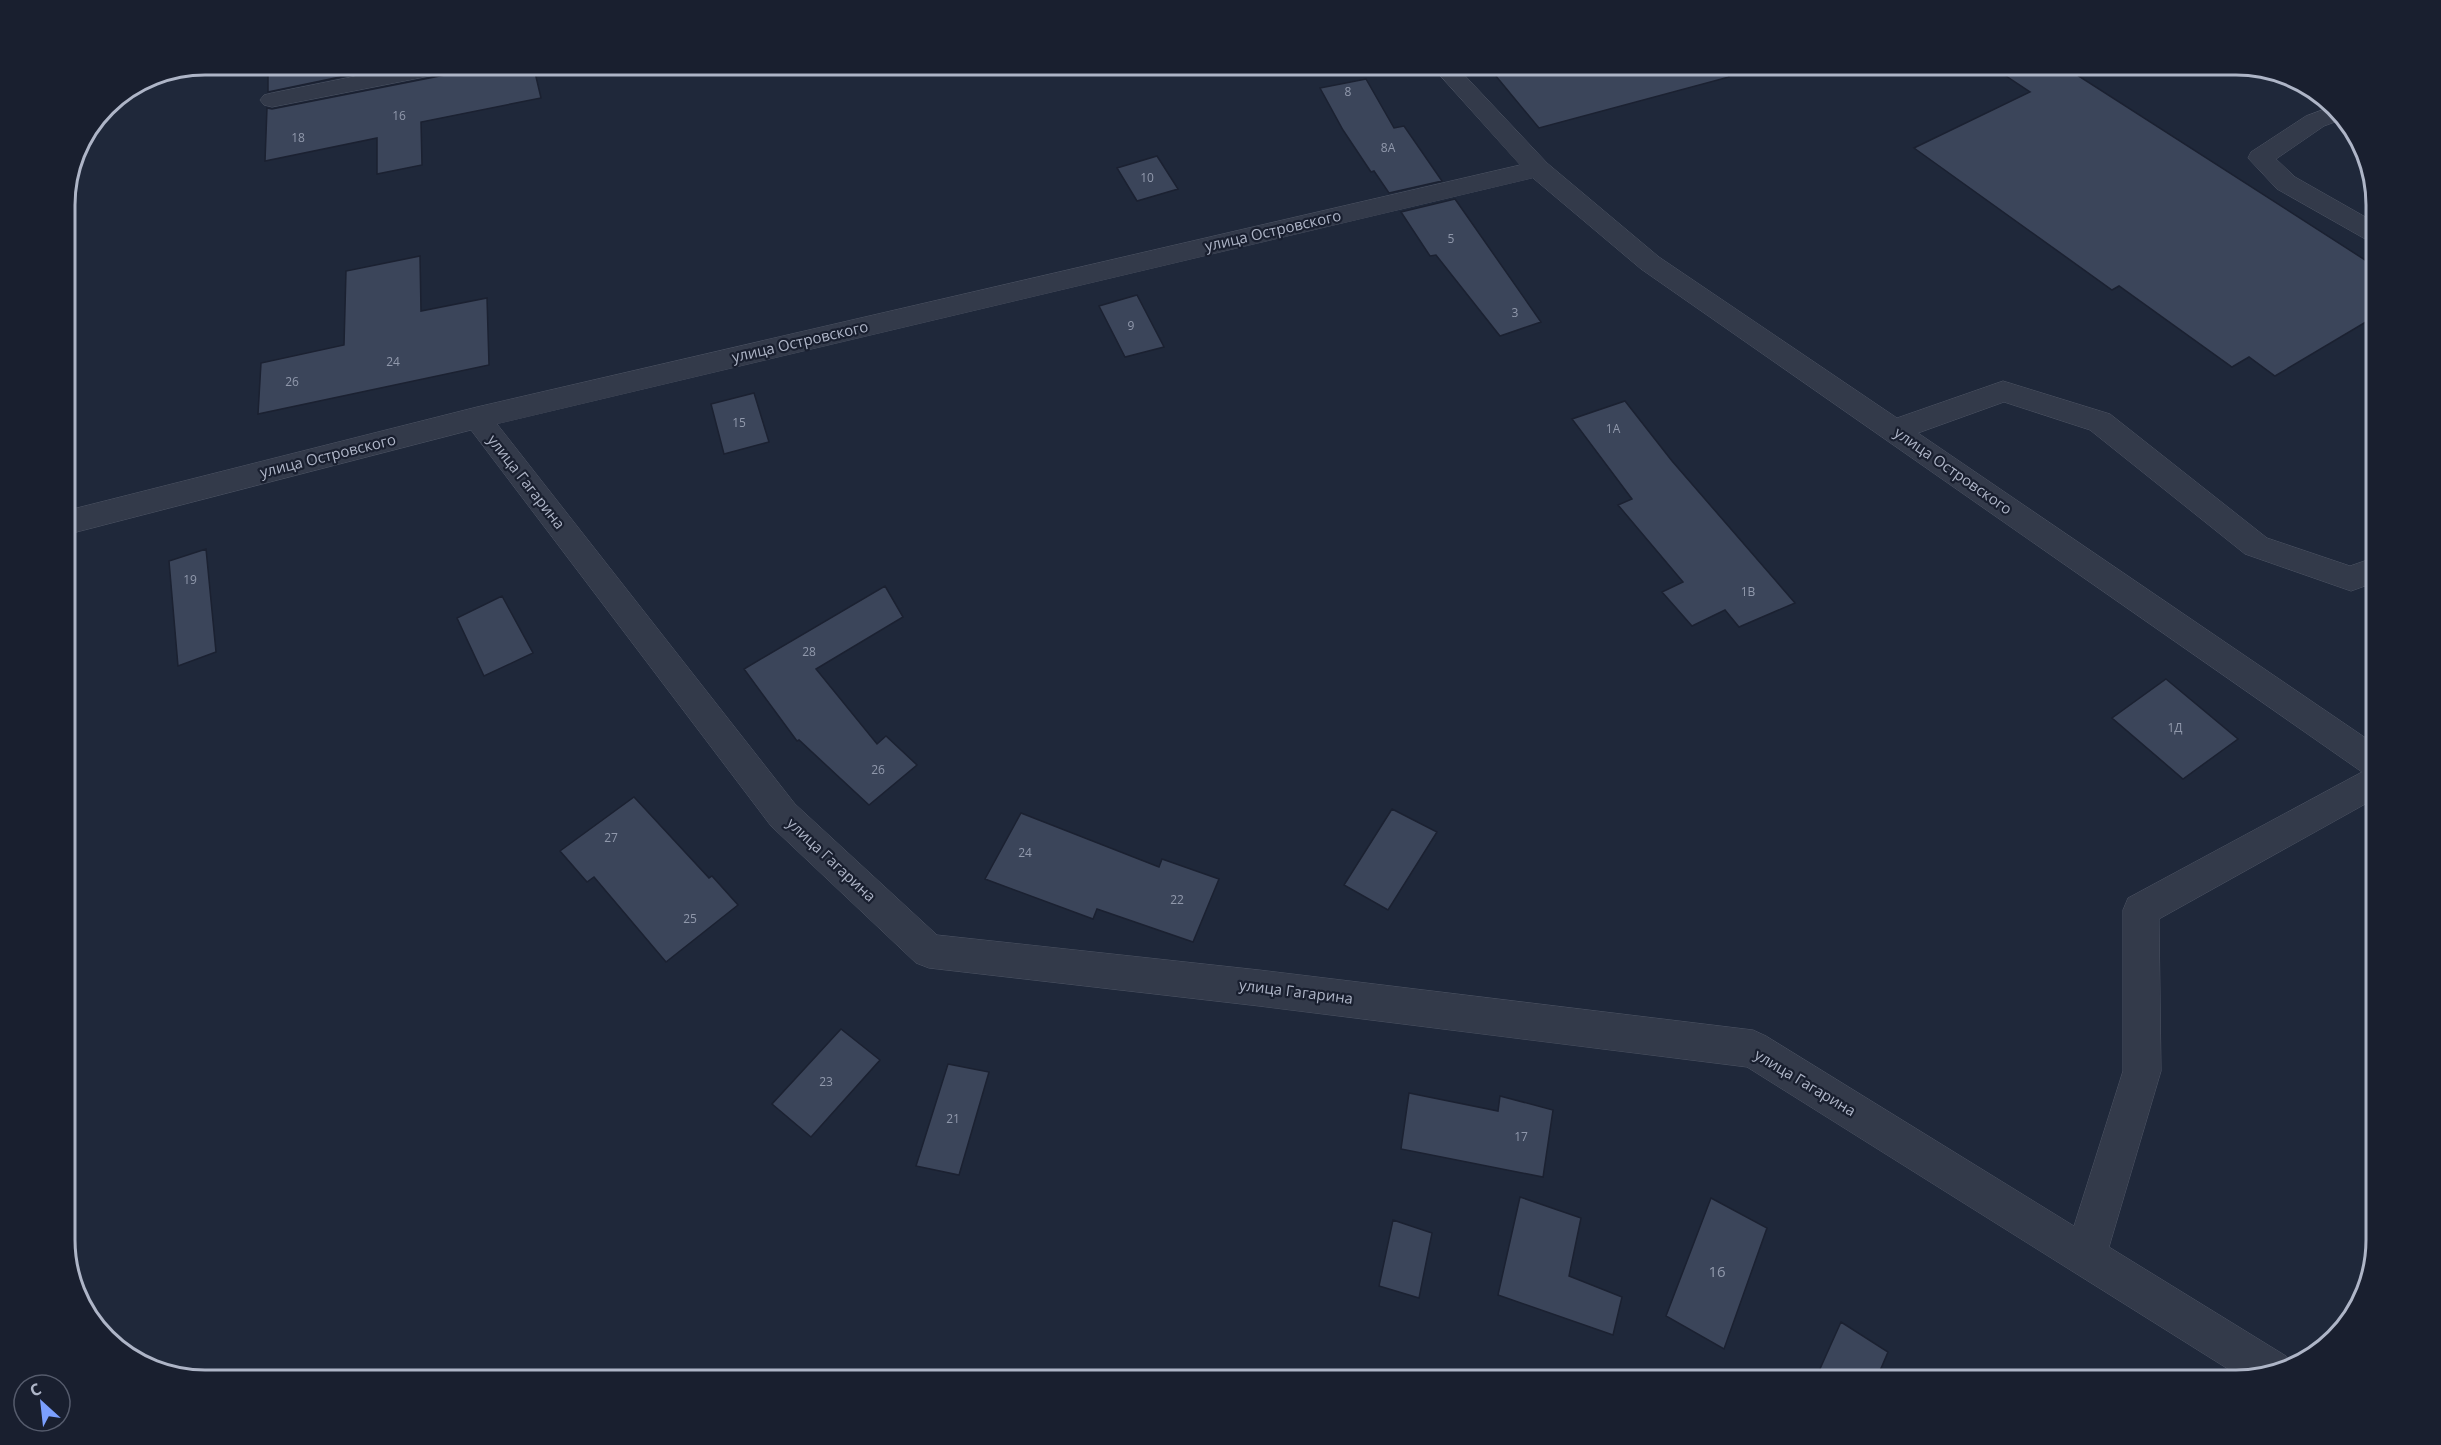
<svg xmlns="http://www.w3.org/2000/svg" width="2441" height="1445" font-family="'Open Sans',sans-serif">
  <rect width="100%" height="100%" fill="#1f283a"/>
  <!-- building -->
  <path fill="#3b455a" stroke="#1b2131" stroke-width="1.5" d="M268 64H402L268 92Z
    M468 64H533L541 98 421 122 422 165 377 174V138L265 161 267 108 272 109 455 73 464 71Z
    M1486 64H1727L1729 77 1539 128Z
    M1988 64H2060L2376 267V316L2275 376 2249 357 2232 367 2119 286 2112 290 1914 148 2030 92Z
    M1366 79 1394 128 1404 126 1442 181 1389 193 1374 171 1371 172 1343 130 1320 88Z
    M1157 156 1178 189 1137 201 1117 168Z
    M1455 199 1541 322 1500 336 1436 255 1430 256 1401 212Z
    M420 256 421 311 487 298 489 365 258 414 261 363 344 345 346 271Z
    M1137 295 1164 347 1125 357 1099 306Z
    M754 393 769 442 724 454 711 404Z
    M1625 401 1672 461 1795 603 1739 627 1725 610 1692 626 1662 592 1683 582 1618 505 1632 499 1572 419Z
    M206 549 216 652 178 666 169 561Z
    M885 586 903 617 816 669 877 744 886 736 917 765 869 805 799 740 797 741 744 669Z
    M502 596 533 653 484 676 457 618Z
    M2166 679 2238 739 2183 779 2112 718Z
    M634 797 709 878 712 876 738 905 666 962 594 877 587 882 560 851Z
    M1392 809 1437 832 1388 910 1344 885Z
    M1021 813 1159 867 1162 859 1219 879 1193 942 1097 909 1093 919 985 879Z
    M841 1029 880 1060 811 1137 772 1104Z
    M948 1064 989 1072 959 1175 916 1166Z
    M1409 1093 1498 1111 1500 1096 1553 1110 1543 1177 1401 1149Z
    M1520 1197 1581 1218 1569 1276 1622 1297 1613 1335 1498 1295Z
    M1711 1198 1767 1228 1724 1349 1666 1316Z
    M1393 1220 1432 1233 1419 1298 1379 1286Z
    M1841 1322 1888 1352 1876 1380H1815Z"/>
  <g fill="none" stroke-linecap="round" stroke-linejoin="round">
    <defs>
      <path id="minor" d="M416 64H466L463 69 455 71 272 107 264 105 260 100 264 95 272 93Z
        M1430 64H1454L1547 163 1659 257 1897 418 2003 381 2110 414 2267 538 2350 566 2376 557V582L2351 591 2245 554 2090 430 2004 402 1918 433 2376 745V798L2159 919 2161 1071 2109 1247 2286 1356 2290 1366 2244 1379 1747 1067 1259 1006 929 968 916 963 771 826 471 430 65 535V511L477 407 1520 165ZM1533 178 1641 269 2362 772 2128 898 2123 910V1071L2074 1226 1766 1036 1753 1030 1259 970 937 935 795 804 497 424Z
        M2331 107 2343 119 2324 126 2276 159 2295 177 2376 223V243L2367 240 2277 189 2248 158 2251 152 2306 116Z"/>
    </defs>
    <!-- minor casing -->
    <use href="#minor" stroke="#4e5565" stroke-width="1"/>
    <!-- minor -->
    <use href="#minor" fill="#333a4a" fill-rule="evenodd"/>
  </g>
  <g text-anchor="middle" stroke-width="4.5" stroke-linejoin="round" paint-order="stroke">
    <!-- number labels -->
    <g font-size="12" fill="#9199ac">
      <text x="1348" y="96">8</text>
      <text x="399" y="120">16</text>
      <text x="298" y="142">18</text>
      <text x="1388" y="152">8А</text>
      <text x="1147" y="182">10</text>
      <text x="1451" y="243">5</text>
      <text x="1515" y="317">3</text>
      <text x="1131" y="330">9</text>
      <text x="393" y="366">24</text>
      <text x="292" y="386">26</text>
      <text x="739" y="427">15</text>
      <text x="1613" y="433">1А</text>
      <text x="190" y="584">19</text>
      <text x="1748" y="596">1В</text>
      <text x="809" y="656">28</text>
      <text x="2175" y="732">1Д</text>
      <text x="878" y="774">26</text>
      <text x="611" y="842">27</text>
      <text x="1025" y="857">24</text>
      <text x="1177" y="904">22</text>
      <text x="690" y="923">25</text>
      <text x="826" y="1086">23</text>
      <text x="953" y="1123">21</text>
      <text x="1521" y="1141">17</text>
    </g>
    <!-- street labels -->
    <g font-size="15" fill="#aeb5c7" stroke="#191f2f">
      <text transform="translate(1273 231) rotate(-13)" y="5">улица Островского</text>
      <text transform="translate(800 342) rotate(-13)" y="5">улица Островского</text>
      <text transform="translate(328 456) rotate(-14)" y="5">улица Островского</text>
      <text transform="translate(1953 471) rotate(35)" y="5">улица Островского</text>
      <text transform="translate(526 482) rotate(52)" y="5">улица Гагарина</text>
      <text transform="translate(831 860) rotate(43)" y="5">улица Гагарина</text>
      <text transform="translate(1296 992) rotate(7)" y="5">улица Гагарина</text>
      <text transform="translate(1805 1083) rotate(31)" y="5">улица Гагарина</text>
    </g>
    <!-- near-number labels -->
    <g font-size="15" fill="#9199ac">
      <text x="1717" y="1277">16</text>
    </g>
  </g>
  <!-- crop -->
  <path d="M0 0H2441V1445H0ZM205 75H2236A130 130 0 0 1 2366 205V1240A130 130 0 0 1 2236 1370H205A130 130 0 0 1 75 1240V205A130 130 0 0 1 205 75Z" fill="#191f2f" fill-rule="evenodd"/>
  <path fill="none" stroke="#aeb5c7" stroke-width="3" d="M205 75H2236A130 130 0 0 1 2366 205V1240A130 130 0 0 1 2236 1370H205A130 130 0 0 1 75 1240V205A130 130 0 0 1 205 75Z"/>
  <!-- north arrow -->
  <g transform="translate(42 1403) rotate(333)"><circle r="28" fill="#191f2f" stroke="#555b6c" stroke-width="1.5"/>
  <path d="M0-4.5L10 22L0 15L-10 22Z" fill="#7b9ffe"/>
  <text y="-9" font-size="16" font-weight="bold" text-anchor="middle" fill="#aeb5c7">С</text>
  </g>
</svg>
